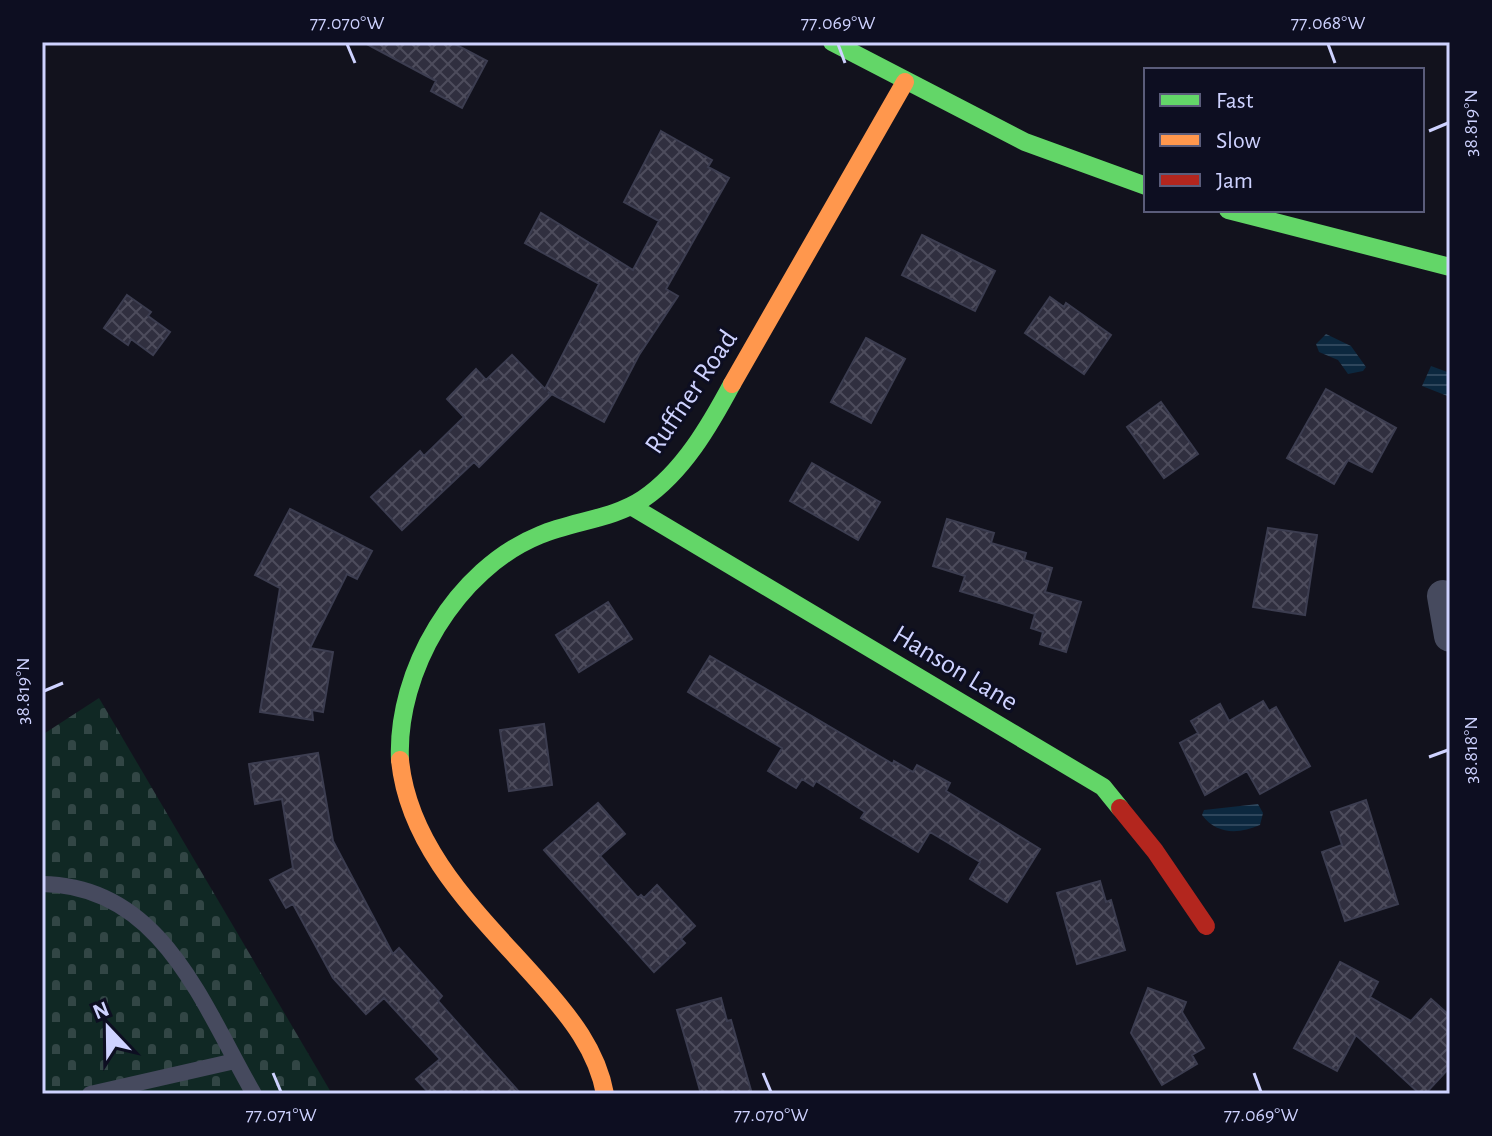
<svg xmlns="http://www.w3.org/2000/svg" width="1492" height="1136" font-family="'Alegreya Sans',sans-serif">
  <defs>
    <pattern id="cemetery-stones" width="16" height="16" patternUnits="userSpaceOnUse" patternTransform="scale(2)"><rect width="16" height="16" fill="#102824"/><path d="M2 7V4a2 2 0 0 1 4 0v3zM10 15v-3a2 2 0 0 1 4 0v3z" fill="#324645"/></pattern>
    <pattern id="water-rules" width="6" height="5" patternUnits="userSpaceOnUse" patternTransform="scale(2)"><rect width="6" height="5" fill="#0c283f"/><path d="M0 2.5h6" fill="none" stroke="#2e465c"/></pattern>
    <pattern id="building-cross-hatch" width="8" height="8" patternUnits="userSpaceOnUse" patternTransform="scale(2)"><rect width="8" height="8" fill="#302f3f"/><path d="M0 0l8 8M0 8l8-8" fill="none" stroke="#4d4c5c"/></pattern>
  </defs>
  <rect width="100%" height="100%" fill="#12121d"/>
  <!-- cemetery -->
  <path fill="url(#cemetery-stones)" d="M99 698 332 1094H42V735Z"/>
  <!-- water -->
  <path fill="url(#water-rules)" d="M1326 334 1351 346 1366 367 1363 371 1348 374 1338 360 1319 352 1316 344Z
    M1431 366 1450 373V397L1422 386Z
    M1258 804 1263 813 1260 825C1239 834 1217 835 1202 815L1204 810Z"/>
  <!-- building -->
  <path fill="url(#building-cross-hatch)" stroke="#3c3d50" stroke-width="2" d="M363 42H451L487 61 462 108 431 91 436 81Z
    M661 131 712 160 708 167 729 178 666 289 678 296 639 355 604 422 548 392 551 395 479 467 474 462 402 530 371 497 420 451 424 456 464 417 447 399 476 369 486 380 512 355 545 389 599 284 525 243 541 213 633 270 659 221 624 202Z
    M922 235 995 271 975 311 902 275Z
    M127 295 151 312 148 316 170 332 153 355 131 339 128 345 104 328Z
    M1050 297 1064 307 1066 303 1111 335 1084 374 1025 333Z
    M866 338 905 359 871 423 831 402Z
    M1326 389 1396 428 1372 472 1348 460 1334 484 1287 458Z
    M1161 402 1198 454 1164 478 1127 427Z
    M812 463 880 502 858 540 790 501Z
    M290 509 372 551 357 579 347 574 310 648 333 652 323 712 312 710 313 720 260 712 280 588 255 575Z
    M947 519 994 533 991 543 1026 553 1024 560 1052 568 1045 592 1081 602 1066 652 1040 644 1043 632 1031 628 1035 614 960 591 965 576 933 566Z
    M1268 528 1317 535 1305 615 1253 607Z
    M608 602 632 639 579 672 556 635Z
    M710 656 893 764 894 761 913 772 917 765 950 783 946 791 1040 849 1007 902 970 879 980 862 930 832 918 852 861 818 865 812 816 781 813 786 802 779 796 788 768 771 782 748 688 692Z
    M1263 701 1269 711 1276 707 1310 766 1260 794 1247 771 1205 795 1180 743 1198 733 1191 721 1220 704 1229 721Z
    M544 724 552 785 509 791 500 730Z
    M318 753 333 841 393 954 399 948 442 996 438 1001 521 1094H430L416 1079 440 1059 384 998 366 1014 333 978 293 904 286 908 270 880 293 868 282 799 255 804 249 764Z
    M1366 800 1398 904 1345 921 1322 852 1342 845 1331 812Z
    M598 803 625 834 600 856 638 898 641 895 644 898 657 885 695 926 681 939 685 943 654 972 544 850Z
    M1100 881 1106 902 1111 900 1125 950 1077 964 1057 893Z
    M1340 962 1378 982 1370 997 1411 1021 1431 999 1450 1016V1067L1425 1094H1420L1356 1035 1337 1071 1294 1048Z
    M1148 988 1186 1002 1182 1012 1204 1048 1192 1055 1197 1064 1162 1085 1131 1033Z
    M721 998 727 1021 731 1020 752 1094H701L677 1010Z"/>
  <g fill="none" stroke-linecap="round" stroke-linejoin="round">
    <!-- lane -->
    <path stroke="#464a5e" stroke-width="16" d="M42 884C162 885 203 1006 254 1094
      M90 1094 235 1061"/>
    <!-- street -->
    <path stroke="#464a5e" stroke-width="32" d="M1443 596 1450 636"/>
    <!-- fast -->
    <path stroke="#63d668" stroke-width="18" d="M832 42 1025 142 1146 186
      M1228 210 1450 267
      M631 506 1103 787 1120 808
      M400 760C396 671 456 569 540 535 573 521 613 519 643 499 683 472 710 425 732 384"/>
    <!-- slow -->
    <path stroke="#ff974d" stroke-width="18" d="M732 384 905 82
      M400 760C409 852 483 918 541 984 570 1017 597 1050 605 1094"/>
    <!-- jam -->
    <path stroke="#b3261e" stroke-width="18" d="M1120 808 1155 851 1206 926"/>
  </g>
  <!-- ticks -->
  <path fill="none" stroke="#ced2ff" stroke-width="3" d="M347 44 355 63M838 44 845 63M1328 44 1335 63M1429 131 1448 123M44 691 63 683M1429 757 1448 750M273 1073 281 1092M763 1073 771 1092M1254 1073 1261 1092"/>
  <g text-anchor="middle" stroke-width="6" stroke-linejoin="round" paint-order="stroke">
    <!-- street labels -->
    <g font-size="28" fill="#ced2ff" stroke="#0d0e21">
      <text transform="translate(690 391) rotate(-56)" y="10">Ruffner Road</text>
      <text transform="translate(956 667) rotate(31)" y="10">Hanson Lane</text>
    </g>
  </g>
  <!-- border -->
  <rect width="1492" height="1136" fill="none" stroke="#0d0e21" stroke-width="88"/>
  <!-- legend -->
  <rect x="1144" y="68" width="280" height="144" fill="#0d0e21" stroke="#5a5c7a" stroke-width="2"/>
  <rect x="1160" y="94" width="40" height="12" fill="#63d668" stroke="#5a5c7a" stroke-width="2"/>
  <text x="1216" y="108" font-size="24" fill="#ced2ff">Fast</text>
  <rect x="1160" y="134" width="40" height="12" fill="#ff974d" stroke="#5a5c7a" stroke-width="2"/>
  <text x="1216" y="148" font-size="24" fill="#ced2ff">Slow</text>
  <rect x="1160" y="174" width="40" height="12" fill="#b3261e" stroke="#5a5c7a" stroke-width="2"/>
  <text x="1216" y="188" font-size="24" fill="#ced2ff">Jam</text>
  <!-- north arrow -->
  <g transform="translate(108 1028) rotate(338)" stroke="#0d0e21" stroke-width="6" paint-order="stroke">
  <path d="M0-6L14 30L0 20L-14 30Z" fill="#ced2ff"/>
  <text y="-12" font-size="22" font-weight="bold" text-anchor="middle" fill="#ced2ff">N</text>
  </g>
  <rect x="44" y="44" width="1404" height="1048" fill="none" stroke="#ced2ff" stroke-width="3"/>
  <g font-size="20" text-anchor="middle" fill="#ced2ff">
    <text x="347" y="29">77.070°W</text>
    <text x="838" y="29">77.069°W</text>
    <text x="1328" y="29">77.068°W</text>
    <text transform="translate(1470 123) rotate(-90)" y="7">38.819°N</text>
    <text transform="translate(22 691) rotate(-90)" y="7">38.819°N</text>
    <text transform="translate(1470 750) rotate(-90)" y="7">38.818°N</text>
    <text x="281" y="1121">77.071°W</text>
    <text x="771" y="1121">77.070°W</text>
    <text x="1261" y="1121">77.069°W</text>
  </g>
</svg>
